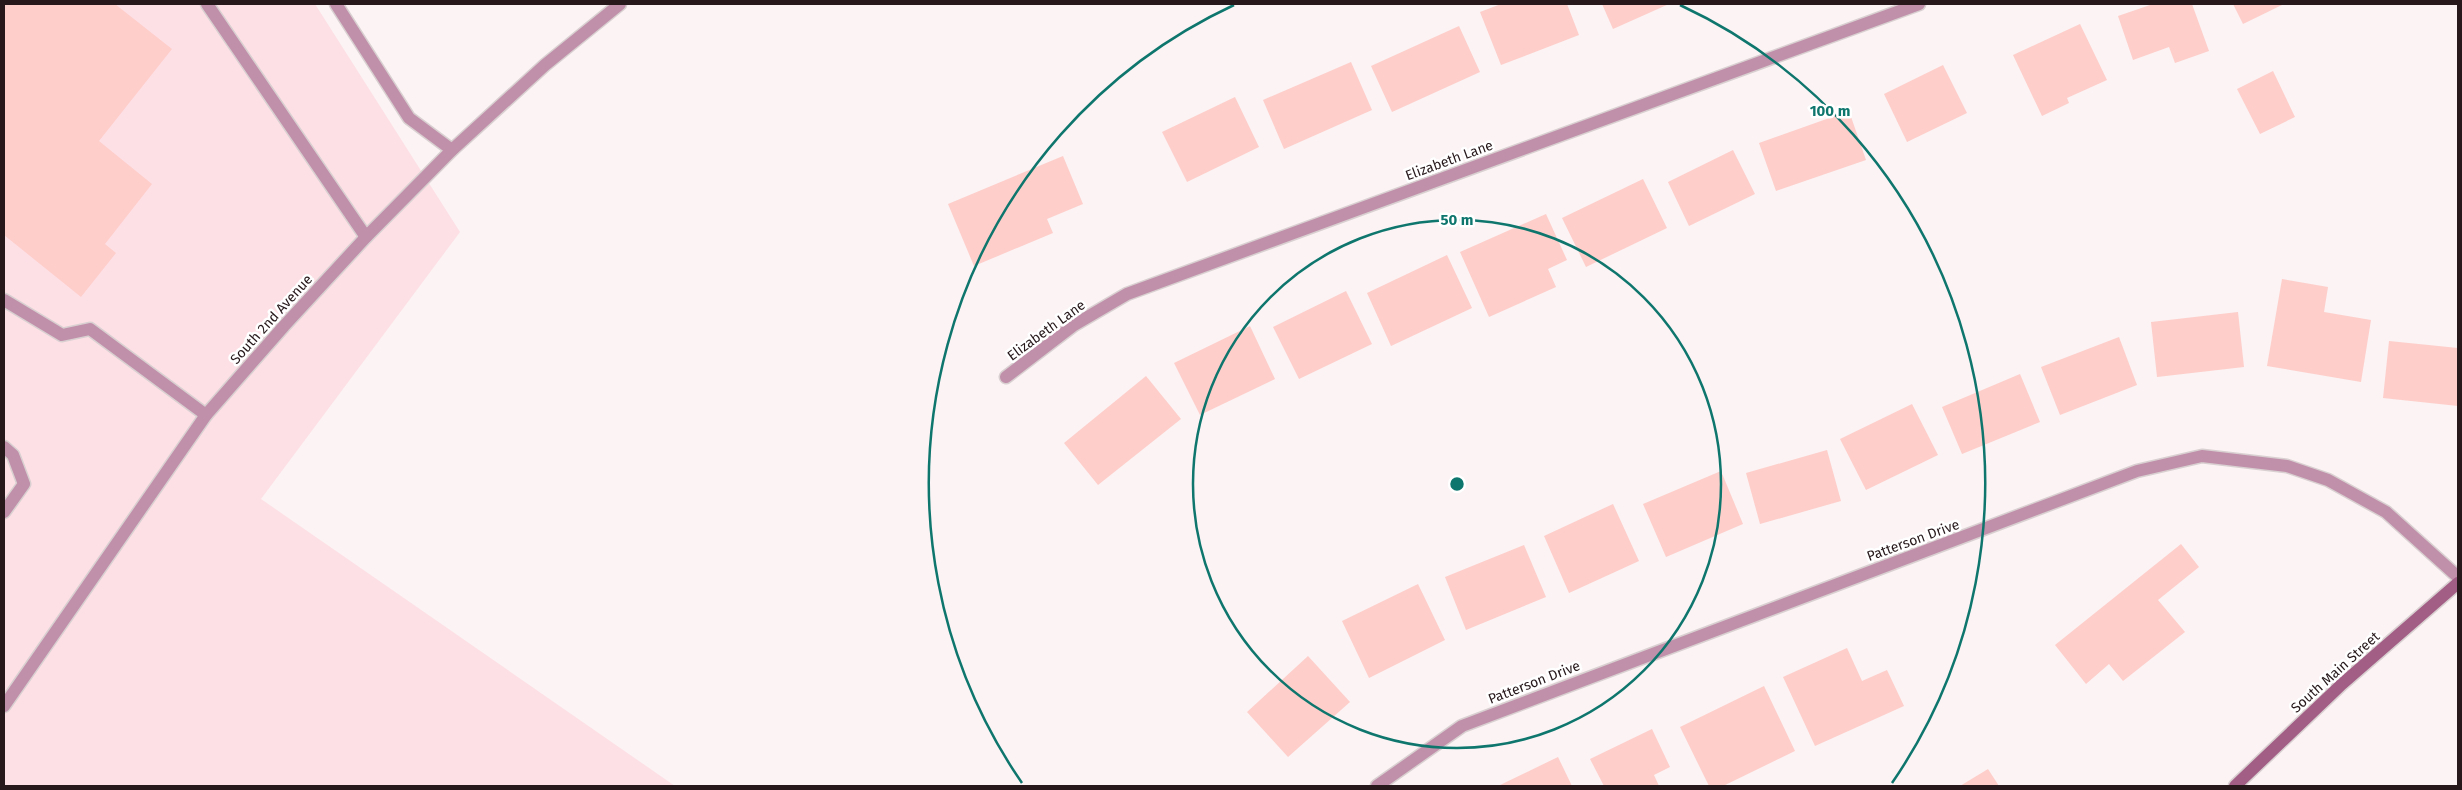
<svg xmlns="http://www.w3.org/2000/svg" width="2462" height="790" font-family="'Fira Sans',sans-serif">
  <rect width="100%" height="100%" fill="#fbf3f4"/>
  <!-- built -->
  <path fill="#fde0e6" d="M4 4H315L460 232 261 499 675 786H4Z"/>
  <!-- building -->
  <path fill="#fececa" d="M4 4H115L172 49 99 141 152 184 105 244 116 253 81 297 4 235Z
    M1501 4H1567L1579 35 1501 65 1480 12Z
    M1602 4H1669L1613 29Z
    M2153 4H2192L2209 51 2175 63 2169 47 2133 60 2118 16Z
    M2233 4H2284L2243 24Z
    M2080 24 2107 80 2067 98 2069 103 2042 116 2013 55Z
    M1459 26 1480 72 1392 112 1371 66Z
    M1351 62 1372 110 1284 149 1263 100Z
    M1943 65 1967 113 1907 142 1884 94Z
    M2273 71 2295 117 2260 134 2237 89Z
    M1235 97 1259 147 1187 182 1162 132Z
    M1849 111 1866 160 1776 191 1759 143Z
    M1733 150 1755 194 1689 226 1668 182Z
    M1063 156 1083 204 1047 219 1053 233 974 266 948 204Z
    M1643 179 1667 228 1586 267 1562 218Z
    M1546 214 1567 260 1548 269 1556 287 1489 317 1460 252Z
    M1447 255 1472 308 1391 346 1367 293Z
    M2282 279 2328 287 2324 312 2371 320 2361 382 2267 366Z
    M1346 291 1372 344 1299 379 1273 327Z
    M2238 312 2244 367 2157 377 2151 322Z
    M1250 326 1275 379 1200 415 1174 363Z
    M2119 337 2137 385 2060 415 2041 367Z
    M2389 341 2458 348V406L2383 398Z
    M2020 374 2040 422 1962 454 1942 407Z
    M1146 376 1181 419 1098 485 1064 443Z
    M1912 404 1938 455 1866 490 1840 439Z
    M1827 450 1841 501 1760 524 1746 473Z
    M1721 471 1743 524 1666 557 1643 504Z
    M1613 504 1639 561 1569 593 1544 536Z
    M2181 544 2199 567 2158 600 2185 632 2123 681 2109 664 2086 684 2055 645Z
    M1524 545 1546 597 1466 630 1445 577Z
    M1418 584 1445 640 1369 678 1342 621Z
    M1847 648 1862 681 1887 670 1904 706 1815 746 1783 677Z
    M1308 656 1350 702 1288 757 1247 712Z
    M1764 686 1795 751 1723 786H1709L1680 727Z
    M1652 729 1670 767 1654 775 1659 786H1604L1590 759Z
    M1558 757 1572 786H1498Z
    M1988 769 1999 786H1960Z"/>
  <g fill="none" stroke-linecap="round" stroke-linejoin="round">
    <defs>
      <path id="service" d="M207 4 366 237
        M336 4 409 118 452 150
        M4 300 62 335 90 329 206 415
        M4 447 13 455 24 484 4 512"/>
      <path id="minor" d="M1006 377 1074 325 1127 294 1919 4
        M1377 786 1462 726 2137 471 2202 456 2287 466 2328 480 2386 512 2458 577"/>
      <path id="tertiary" d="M4 706 206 415 284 326 366 237 452 150 545 65 620 4"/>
      <path id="secondary" d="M2235 786 2342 684 2458 583"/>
    </defs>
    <!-- service casing -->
    <use href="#service" stroke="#d9d0d1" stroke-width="15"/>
    <!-- minor casing -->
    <use href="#minor" stroke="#d9d0d1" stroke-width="15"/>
    <!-- tertiary casing -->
    <use href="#tertiary" stroke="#d9d0d1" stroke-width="15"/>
    <!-- secondary casing -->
    <use href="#secondary" stroke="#d9d0d1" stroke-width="15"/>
    <!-- service -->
    <use href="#service" stroke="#c090aa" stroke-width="12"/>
    <!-- minor -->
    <use href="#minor" stroke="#c090aa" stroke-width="12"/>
    <!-- tertiary -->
    <use href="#tertiary" stroke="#c090aa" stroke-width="12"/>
    <!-- secondary -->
    <use href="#secondary" stroke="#a35e86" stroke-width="12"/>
  </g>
  <!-- distance rings -->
  <g fill="none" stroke="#0f766e" stroke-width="2.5">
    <circle cx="1457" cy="484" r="264"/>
    <path d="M1022 783A528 528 0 0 1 1234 5M1680 5A528 528 0 0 1 1892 783"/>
  </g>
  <g text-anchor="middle" stroke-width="5" stroke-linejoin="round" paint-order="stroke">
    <!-- street labels -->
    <g font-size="14" fill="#26181b" stroke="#fff">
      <text transform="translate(1449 160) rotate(-20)" y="5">Elizabeth Lane</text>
      <text transform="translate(271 319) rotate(-48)" y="5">South 2nd Avenue</text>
      <text transform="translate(1046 330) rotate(-36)" y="5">Elizabeth Lane</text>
      <text transform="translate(1913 540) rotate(-20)" y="5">Patterson Drive</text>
      <text transform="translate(2335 672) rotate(-42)" y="5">South Main Street</text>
      <text transform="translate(1534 682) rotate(-21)" y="5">Patterson Drive</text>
    </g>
  </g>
  <circle cx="1457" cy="484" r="8" fill="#0f766e" stroke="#fff" stroke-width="2.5"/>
  <g font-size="15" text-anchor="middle" font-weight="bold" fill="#0f766e" stroke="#fff" stroke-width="5" stroke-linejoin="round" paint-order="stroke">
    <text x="1830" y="116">100 m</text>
    <text x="1457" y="225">50 m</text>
  </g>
  <!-- border -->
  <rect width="2462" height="790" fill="none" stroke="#26181b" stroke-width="10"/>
</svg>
